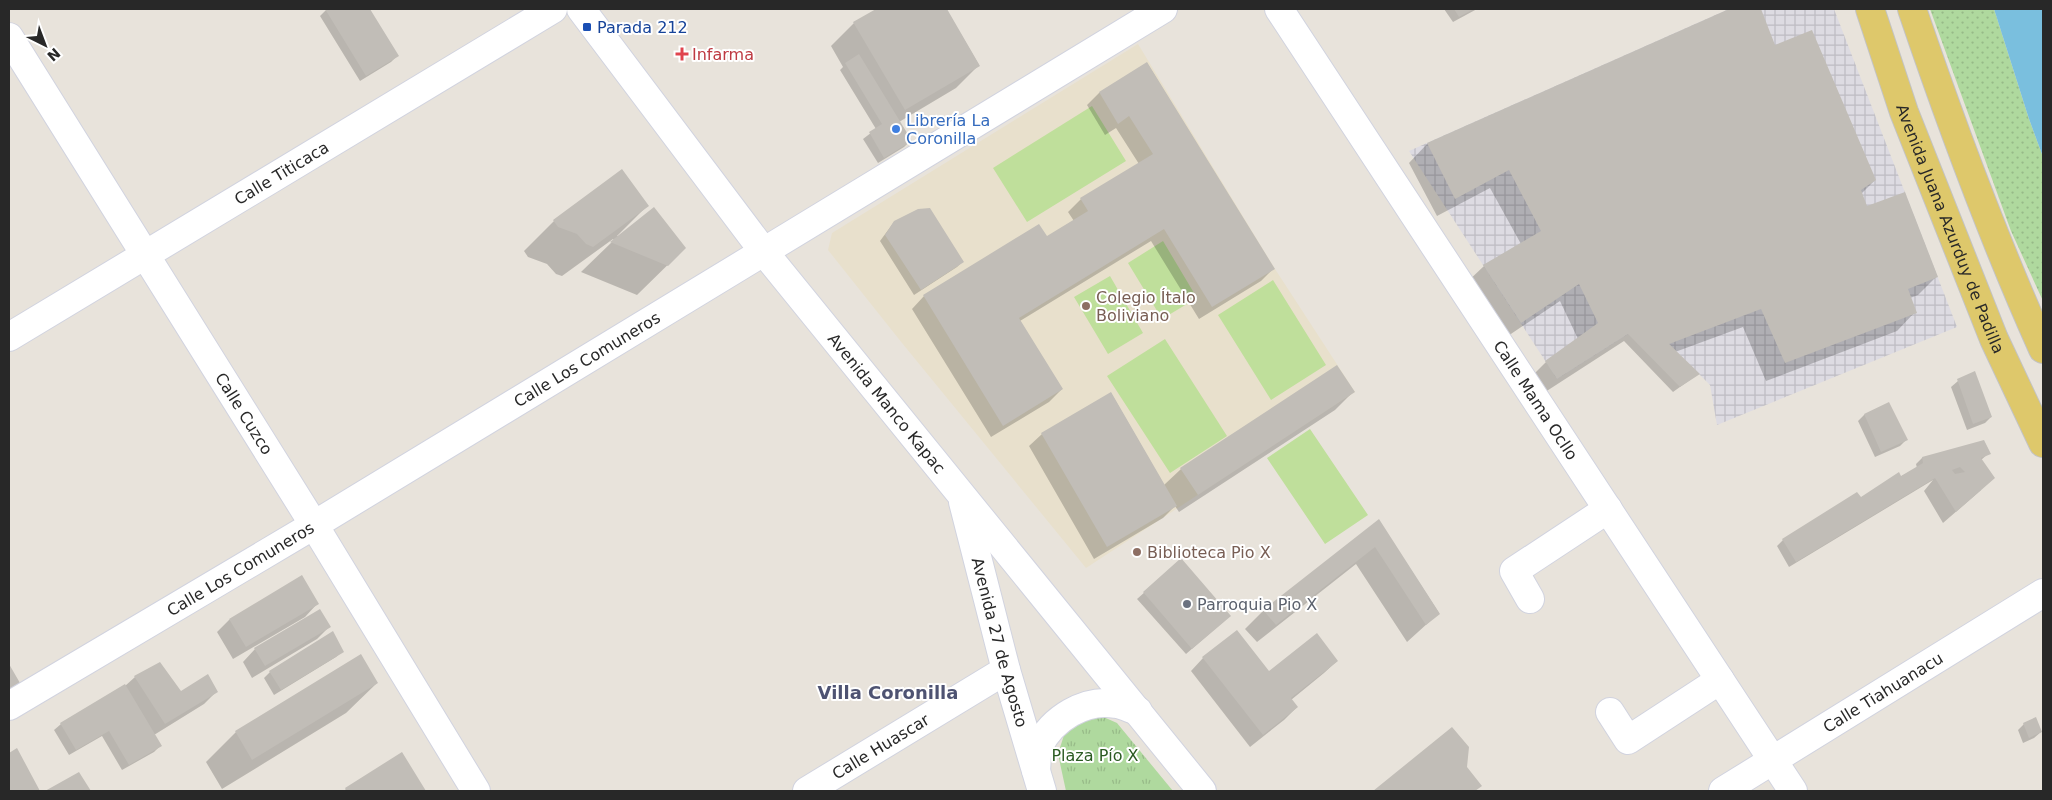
<svg xmlns="http://www.w3.org/2000/svg" width="2052" height="800" font-family="'DejaVu Sans',sans-serif">
  <defs>
    <pattern id="industrial-grid" width="8" height="8" patternUnits="userSpaceOnUse" patternTransform="scale(1.25)"><rect width="8" height="8" fill="#dddbe2"/><path d="M0 4h8M4 0v8" fill="none" stroke="#bebcc2"/></pattern>
    <pattern id="grass-dots" width="8" height="8" patternUnits="userSpaceOnUse" patternTransform="scale(1.25)"><rect width="8" height="8" fill="#afd99e"/><path d="M2 2h.1M6 6h.1" fill="none" stroke="#97ba88" stroke-width="1.8" stroke-linecap="round"/></pattern>
    <pattern id="park-tufts" width="24" height="20" patternUnits="userSpaceOnUse" patternTransform="scale(1.25)"><rect width="24" height="20" fill="#afd99e"/><path d="M3 7l-1-3M5 7V3M7 7l1-3M15 17l-1-3M17 17v-4M19 17l1-3" fill="none" stroke="#97ba88"/></pattern>
  </defs>
  <rect width="100%" height="100%" fill="#e8e3db"/>
  <!-- industrial -->
  <path fill="url(#industrial-grid)" d="M1729 9H1834L1957 327 1717 425 1710 385 1647 322 1557 379 1409 151Z"/>
  <!-- education -->
  <path fill="#e8e0cc" d="M1138 44 1275 269 1355 392 1086 568 902 343 828 250 832 233Z"/>
  <!-- grass -->
  <path fill="url(#grass-dots)" d="M1930 9H1994L2029 119 2043 157V301L2011 231Z"/>
  <!-- park -->
  <path fill="url(#park-tufts)" d="M1099 715 1117 723 1173 791H1066L1058 754 1064 735 1079 720Z"/>
  <!-- pitch -->
  <path fill="#bfdf9b" d="M1092 106 1126 161 1027 222 993 168Z
    M1163 241 1197 298 1162 319 1128 263Z
    M1110 276 1143 333 1108 354 1074 297Z
    M1273 280 1326 365 1271 400 1218 315Z
    M1165 339 1227 436 1170 473 1107 376Z
    M1310 429 1368 515 1325 544 1267 458Z"/>
  <!-- water -->
  <path fill="#7abfde" d="M1994 9H2043V157L2029 119Z"/>
  <!-- shadow -->
  <path fill="#0003" d="M327 9H368L397 56 391 62 360 81 320 16Z
    M878 9H946L979 65 956 88 899 122 910 141 904 147 878 163 863 139 876 129 840 70 843 67 831 46 854 23Z
    M1444 9H1477L1453 22Z
    M1732 9H1760L1774 47 1875 180 1861 194 1866 207 1936 277 1918 295 1910 298 1915 312 1897 331 1766 381 1743 327 1675 352 1698 374 1673 392 1624 341 1539 396 1528 380 1546 362 1578 339 1560 301 1502 340 1465 284 1484 266 1521 244 1490 188 1437 216 1409 163 1427 144Z
    M1147 63 1273 269 1261 281 1199 319 1151 241 1020 321 1062 389 1049 402 991 437 912 309 924 296 1046 238 1074 221 1068 212 1081 199 1139 164 1116 128 1105 135 1087 105 1099 93Z
    M622 171 647 206 617 236 685 248 637 295 581 272 614 240 613 239 562 276 556 274 547 264 528 257 524 251 554 221Z
    M894 222 963 261 957 267 914 295 880 241Z
    M1958 381 1991 417 1985 423 1967 430 1951 387Z
    M1353 392 1335 410 1179 512 1175 506 1163 518 1094 559 1029 446 1042 434 1111 393 1164 485 1181 469Z
    M1889 404 1906 440 1900 446 1875 457 1858 421 1864 415Z
    M1989 453 1981 460V490L1943 523 1924 491 1933 480 1789 567 1777 546 1783 540 1856 494 1860 498 1917 468 1916 464 1922 458Z
    M1379 521 1439 613 1407 642 1356 564 1257 642 1245 629 1263 611Z
    M1181 560 1224 621 1186 654 1137 599Z
    M317 604 305 617 233 659 217 632 229 620Z
    M329 627 317 639 252 678 243 662 255 649Z
    M1237 632 1269 673 1337 661 1324 673 1291 700 1297 707 1284 720 1250 747 1191 671 1203 658Z
    M342 651 336 657 274 695 264 678 270 672Z
    M135 677 181 692H216L204 704 154 735 160 746 154 752 122 770 102 736 69 755 54 730 61 724 125 686Z
    M377 683 346 713 222 789 206 762 236 732Z
    M2024 724 2041 732 2034 738 2023 743 2018 730Z
    M1452 729 1466 768 1480 786 1474 791H1375Z
    M17 750 39 791H9V755Z
    M402 753 424 791H344L346 789Z"/>
  <!-- building -->
  <path fill="#c1bdb7" fill-rule="evenodd" d="M325 9H370L399 56 366 76Z
    M876 9H947L980 66 905 110 853 22Z
    M1454 9H1474L1459 17Z
    M1729 9H1761L1775 45 1812 30 1876 180 1861 190 1867 206 1905 192 1938 277 1908 289 1917 313 1785 363 1761 309 1669 344 1700 374 1680 387 1628 334 1557 379 1545 361 1598 323 1579 284 1521 323 1483 265 1541 231 1509 170 1455 199 1427 143Z
    M859 54 912 141 884 158 869 132 882 124 845 63Z
    M1147 62 1275 269 1212 307 1164 229 1019 318 1063 389 1003 426 923 295 1039 224 1047 236 1088 211 1080 198 1153 154 1129 116 1118 124 1099 92Z
    M622 169 649 206 593 247 586 244 577 234 558 227 553 220Z
    M654 207 686 248 668 266 610 242Z
    M930 208 964 262 921 290 885 235 894 221 918 209Z
    M1337 365 1355 392 1198 495 1180 468Z
    M1975 371 1992 417 1973 424 1957 379Z
    M1111 392 1177 506 1107 547 1041 433Z
    M1889 402 1908 440 1881 452 1864 414Z
    M1984 440 1991 454 1981 458 1995 478 1956 512 1935 478 1796 562 1782 539 1857 492 1861 497 1899 472 1901 476 1923 463 1922 457ZM1960 467 1965 472 1955 474 1952 470Z
    M1379 519 1440 614 1426 625 1375 547 1276 625 1263 610Z
    M1181 558 1231 616 1192 649 1143 592Z
    M302 575 319 604 246 647 229 619Z
    M320 609 331 627 265 666 254 648Z
    M1237 630 1269 671 1317 633 1338 661 1291 698 1298 707 1263 735 1202 657Z
    M333 631 344 652 281 690 269 671Z
    M361 654 378 683 252 760 235 731Z
    M160 662 181 691 208 674 218 692 165 724 134 676Z
    M9 664 20 683 9 690Z
    M125 684 162 746 129 765 109 731 76 750 60 723Z
    M2036 717 2042 732 2029 738 2023 723Z
    M1452 727 1469 747 1467 767 1482 786 1475 791H1373Z
    M17 748 40 791H9V753Z
    M402 752 426 791H347L345 788Z
    M79 772 91 791H45Z"/>
  <g fill="none" stroke-linecap="round" stroke-linejoin="round">
    <defs>
      <g id="minor">
        <path id="s1" d="M581 9 764 252 1202 791"/>
        <path id="s2" d="M1279 9 1793 791"/>
        <path id="s3" d="M9 37 314 525 476 791"/>
        <path id="s4" d="M9 337 553 9"/>
        <path id="s5" d="M963 502 1006 670 1042 791"/>
        <path d="M1530 599 1514 571 1608 509"/>
        <path id="s6" d="M9 706 314 525 1163 9"/>
        <path d="M1610 712 1628 740 1720 680"/>
        <path d="M1036 770C1037 763 1036 753 1039 746 1052 719 1085 698 1116 704 1123 705 1131 709 1138 711"/>
        <path id="s7" d="M807 791 1006 670"/>
        <path id="s8" d="M1723 791 2043 593"/>
      </g>
      <g id="major">
        <path id="s9" d="M1870 9 1904 112 1994 339 2043 443"/>
        <path d="M1912 9C1951 124 1993 238 2043 349"/>
      </g>
    </defs>
    <!-- minor casing -->
    <use href="#minor" stroke="#d1d3df" stroke-width="30"/>
    <!-- major casing -->
    <use href="#major" stroke="#c3c3c3" stroke-width="30"/>
    <!-- minor -->
    <use href="#minor" stroke="#fff" stroke-width="28"/>
    <!-- major -->
    <use href="#major" stroke="#dec86b" stroke-width="28"/>
  </g>
  <!-- markers -->
  <rect fill="#1a4fb4" stroke="#fff" stroke-width="2" x="582" y="22" width="10" height="10" rx="2.5"/>
  <path fill="#e0444e" stroke="#fff" stroke-width="2" d="M679.5 46.5h5v5h5v5h-5v5h-5v-5h-5v-5h5z"/>
  <circle fill="#3f7fe0" stroke="#fff" stroke-width="2" cx="896" cy="129" r="5"/>
  <g fill="#8d6e63" stroke="#fff" stroke-width="2">
    <circle cx="1086" cy="306" r="5"/>
    <circle cx="1137" cy="552" r="5"/>
  </g>
  <circle fill="#6b7280" stroke="#fff" stroke-width="2" cx="1187" cy="604" r="5"/>
  <g text-anchor="middle" stroke-width="4" stroke-linejoin="round" paint-order="stroke">
    <!-- transit labels -->
    <g font-size="16" fill="#164399" stroke="#fff" text-anchor="start">
      <text x="597" y="33">Parada 212</text>
    </g>
    <!-- health labels -->
    <g font-size="16" fill="#be3a42" stroke="#fff" text-anchor="start">
      <text x="692" y="60">Infarma</text>
    </g>
    <!-- shop labels -->
    <g font-size="16" fill="#366cbe" stroke="#fff" text-anchor="start">
      <text x="906" y="126">Librería La<tspan x="906" dy="18">Coronilla</tspan></text>
    </g>
    <!-- street labels -->
    <g font-size="16" fill="#282828" stroke="#fff">
      <text dy="6" stroke="none"><textPath href="#s4" startOffset="318">Calle Titicaca</textPath></text>
      <text dy="6" stroke="none"><textPath href="#s9" startOffset="234">Avenida Juana Azurduy de Padilla</textPath></text>
      <text dy="6" stroke="none"><textPath href="#s6" startOffset="674">Calle Los Comuneros</textPath></text>
      <text dy="6" stroke="none"><textPath href="#s2" startOffset="468">Calle Mama Ocllo</textPath></text>
      <text dy="6" stroke="none"><textPath href="#s1" startOffset="499">Avenida Manco Kapac</textPath></text>
      <text dy="6" stroke="none"><textPath href="#s3" startOffset="444">Calle Cuzco</textPath></text>
      <text dy="6" stroke="none"><textPath href="#s6" startOffset="269">Calle Los Comuneros</textPath></text>
      <text dy="6" stroke="none"><textPath href="#s5" startOffset="145">Avenida 27 de Agosto</textPath></text>
      <text dy="6" stroke="none"><textPath href="#s8" startOffset="188">Calle Tiahuanacu</textPath></text>
      <text dy="6" stroke="none"><textPath href="#s7" startOffset="86">Calle Huascar</textPath></text>
    </g>
    <!-- education labels -->
    <g font-size="16" fill="#785e54" stroke="#fff" text-anchor="start">
      <text x="1096" y="303">Colegio Ítalo<tspan x="1096" dy="18">Boliviano</tspan></text>
      <text x="1147" y="558">Biblioteca Pio X</text>
    </g>
    <!-- worship labels -->
    <g font-size="16" fill="#5b616d" stroke="#fff" text-anchor="start">
      <text x="1197" y="610">Parroquia Pio X</text>
    </g>
    <!-- park labels -->
    <g font-size="16" fill="#2b5b22" stroke="#fff">
      <text x="1095" y="761">Plaza Pío X</text>
    </g>
    <!-- neighbourhood labels -->
    <g font-size="18" font-weight="bold" fill="#4e5372" stroke="#fff">
      <text x="888" y="699">Villa Coronilla</text>
    </g>
  </g>
  <!-- border -->
  <rect width="2052" height="800" fill="none" stroke="#282828" stroke-width="20"/>
  <!-- north arrow -->
  <g transform="translate(45 45) rotate(138)" stroke="#ffffff" stroke-width="4" paint-order="stroke">
  <path d="M0-4L9 19L0 12L-9 19Z" fill="#282828"/>
  <text y="-8" font-size="14" font-weight="bold" text-anchor="middle" fill="#282828">N</text>
  </g>
</svg>
